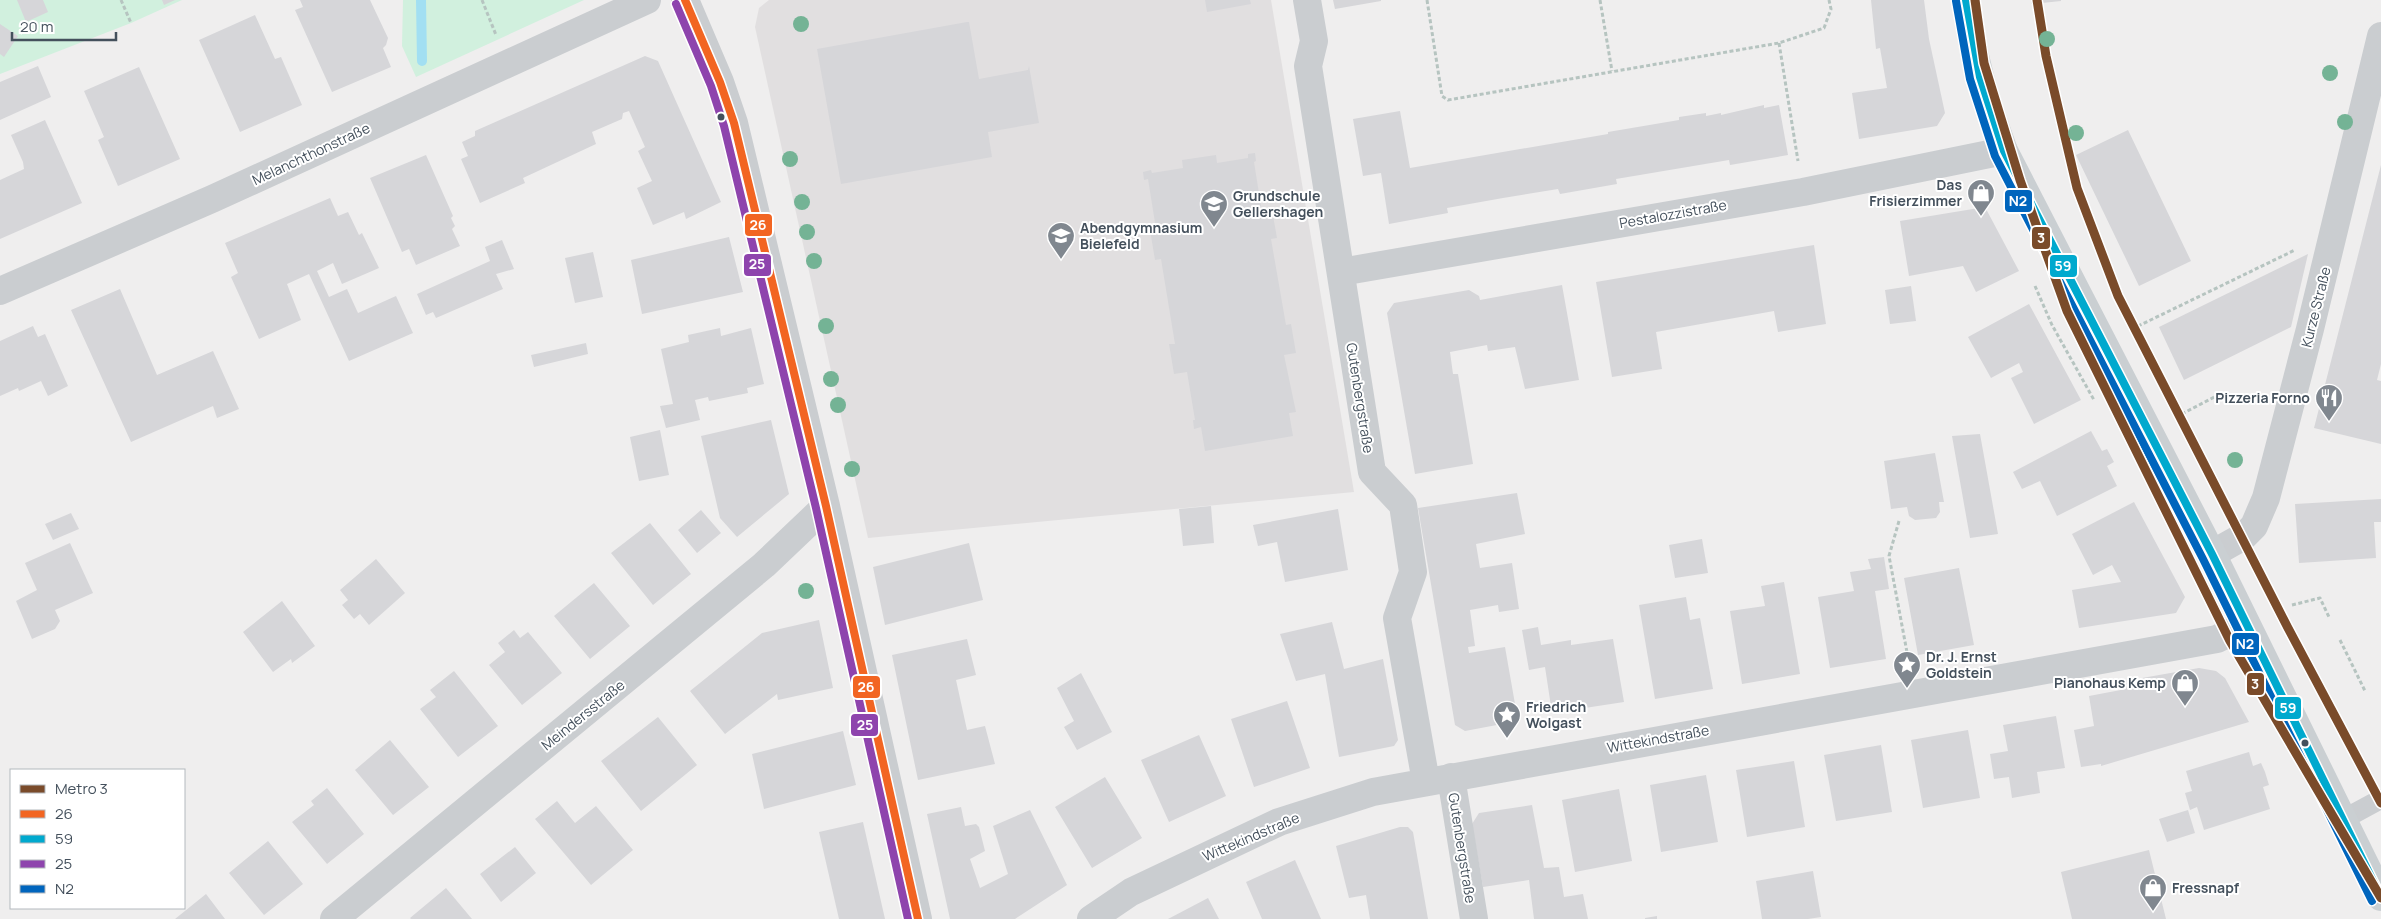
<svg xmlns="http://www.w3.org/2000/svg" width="2381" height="919" font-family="Manrope,sans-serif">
  <rect width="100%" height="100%" fill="#efeeee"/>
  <!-- education -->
  <path fill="#e1dfe0" d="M769 0H1271L1354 492 868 538 755 27 759 8Z"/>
  <!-- green -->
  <path fill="#d1f0de" d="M0 0H182L131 23 0 74Z
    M403 0H584L416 77 402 46Z"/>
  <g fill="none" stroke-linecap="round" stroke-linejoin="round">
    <!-- stream -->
    <path stroke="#a2dff2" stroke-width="10" d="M421 0 422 61"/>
  </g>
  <!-- building -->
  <path fill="#d6d6d9" d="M17 0H43L48 12 26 22Z
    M162 0H175L164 5Z
    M300 0H370L388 38 386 45 383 48 391 67 332 92 295 10 303 7Z
    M1205 0H1250L1251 4 1207 12Z
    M1333 0H1381V1L1335 9Z
    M1871 0H1924L1929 39 1945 113 1937 126 1859 139 1852 93 1887 88 1880 48 1876 49Z
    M2031 0H2061V1L2031 4Z
    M255 15 275 59 281 57 302 105 240 132 199 40Z
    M967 22H969L979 79 1028 70 1029 66 1039 123 988 132 992 157 841 184 817 49Z
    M0 24 18 36 4 57 0 54Z
    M645 56 658 61 721 202 686 219 684 212 653 225 637 188 652 181 638 151 645 147 629 111 623 113 622 119 592 132 596 144 523 178 525 183 480 203 461 159 468 156 462 142 475 136V131Z
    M38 66 51 97 0 120V82Z
    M139 67 180 159 118 186 98 140 104 137 84 91Z
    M1764 105V108L1779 105 1788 155 1730 165 1729 160 1616 179 1617 184 1560 194 1558 189 1503 198 1447 208 1448 213 1389 224 1381 173 1363 176 1353 119 1400 111 1410 168 1608 134V132L1679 120V117L1706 113V116L1721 113V115Z
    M45 120 82 203 0 239V180L24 169 23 162 11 135Z
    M2128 130 2191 261 2139 286 2076 155Z
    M1255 153 1256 161 1254 162 1262 212 1272 210 1277 238 1271 239 1286 325 1291 324 1296 353 1284 355 1296 412 1289 413 1293 436 1205 451 1201 427 1194 429 1193 420H1195L1187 372 1174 374 1169 344H1175L1161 259 1155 260 1150 230 1156 229 1148 179 1144 180 1143 172 1151 170 1152 173 1183 168 1182 160 1216 155 1217 163 1248 158V154Z
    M426 155 453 216 451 218 455 226 452 229 460 246 416 265 409 249 402 252 370 178Z
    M2381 165V364L2377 380 2381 381V444L2314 428Z
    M330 198 338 216 348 212 359 235 362 233 379 268 342 284 333 263 317 271 329 297 347 289 358 313 396 296 413 333 349 361 309 274 287 284 301 320 259 339 231 277 238 273 225 243Z
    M1985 207 2019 271 1976 292 1963 266 1909 276 1900 221Z
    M729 237 743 292 642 314 631 260Z
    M502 240 514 269 496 274 503 289 436 318 433 312 426 315 417 294 490 261 485 247Z
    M1814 245 1826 324 1778 332 1774 311 1656 332 1662 369 1612 377 1596 282Z
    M593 252 603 297 575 303 565 258Z
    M2308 254 2291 327 2184 380 2159 327Z
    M1562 285 1579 380 1525 389 1515 347 1488 351 1487 345 1450 352 1453 374H1458L1473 464 1415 474 1387 313 1394 303 1469 290 1479 296 1480 300Z
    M1911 286 1916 321 1890 324 1885 290Z
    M120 289 157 375 213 351 239 409 217 418 213 406 131 442 71 310Z
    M2029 304 2081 400 2034 424 2011 378 2023 372 2019 363 1991 378 1968 337Z
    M33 326 38 337 45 334 68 386 48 396 41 381 19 391 18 388 0 396V341Z
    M720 328 721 336 751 328 764 384 747 388 748 393 709 401 708 397 695 400 700 420 666 428 660 406 673 404 661 349 689 342 688 335Z
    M586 343 588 354 534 367 531 355Z
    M771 420 789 494 737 537 720 518 701 436Z
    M660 430 669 475 639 481 630 437Z
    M2091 431 2102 451 2107 449 2114 462 2107 466 2117 486 2057 516 2040 481 2022 489 2013 472Z
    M1980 434 1998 534 1970 538 1952 436Z
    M1935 453 1944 502H1939L1940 512 1936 518 1915 520 1909 516 1907 507 1891 509 1884 461Z
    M1517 493 1525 534 1476 544 1480 568 1512 563 1519 609 1499 612 1498 605 1470 610 1475 646 1468 647 1469 653 1505 647 1518 721 1465 731 1455 725 1418 508Z
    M2381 499V522H2374L2376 558 2299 563 2295 504Z
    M2134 502 2185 597 2176 613 2079 628 2072 590 2121 582 2112 565 2093 575 2072 534Z
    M1211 506 1214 543 1183 546 1179 509Z
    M1338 509 1348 570 1285 582 1277 542 1258 546 1253 525Z
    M701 510 721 533 697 553 678 530Z
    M71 513 79 529 53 540 45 524Z
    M650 523 691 574 653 605 611 553Z
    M1702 539 1708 573 1675 578 1669 545Z
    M70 543 93 593 55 610 60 621 55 629 32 639 16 601 37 590 25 563Z
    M969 543 983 600 885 625 873 567Z
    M1884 557 1889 589 1875 591 1886 659 1830 668 1818 597 1854 591 1850 572 1871 569 1868 559Z
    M376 559 405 593 369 625 360 614 354 619 342 605 348 600 340 590Z
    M1959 568 1974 645 1918 655 1904 578Z
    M1784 582 1800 674 1742 684 1730 611 1765 606 1761 586Z
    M594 583 630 626 590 659 554 616Z
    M1686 597 1690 620 1700 618 1713 689 1655 699 1639 605Z
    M282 601 315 646 292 663 291 659 273 672 243 632Z
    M819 620 833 688 778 700 777 694 725 734 690 691 762 633Z
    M1332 622 1344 669 1383 659 1398 740 1394 746 1339 757 1325 674 1296 681 1280 634Z
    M1538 627 1541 645 1571 640V645L1613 639 1624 702 1552 713 1545 667 1529 670 1522 630Z
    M514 630 520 638 528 632 562 673 522 705 489 665 505 652 498 643Z
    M967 639 976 675 956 680 967 730 985 726 995 764 918 780 892 655Z
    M2199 668 2216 671 2225 678 2249 722 2101 766V764L2081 767 2074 730 2094 726 2089 696 2126 689 2125 681Z
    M454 671 498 726 458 757 420 709 436 697 430 690Z
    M1081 673 1112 732 1077 750 1064 727 1074 721 1057 688Z
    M1287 701 1310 768 1254 787 1231 719Z
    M2056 716 2065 768 2037 772 2040 793 2012 798 2009 777 1994 779 1990 754 2008 751 2003 725Z
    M658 717 697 765 641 811 601 761Z
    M1968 730 1980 798 1923 808 1911 740Z
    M843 731 856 785 764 809 752 754Z
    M1199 735 1226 796 1169 822 1141 760Z
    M390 740 429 787 393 815 355 770Z
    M1881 745 1892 812 1836 821 1824 755Z
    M2249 752 2253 766 2261 763 2265 772 2269 785 2263 787 2270 809 2204 830 2197 807 2190 810 2185 793 2192 791 2186 771Z
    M1794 761 1805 827 1747 837 1736 770Z
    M1706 775 1718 842 1661 852 1650 785Z
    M1105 777 1142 838 1092 868 1055 807Z
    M327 788 364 834 327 864 292 822 314 805 311 801Z
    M1619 789 1632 861 1575 872 1562 800Z
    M557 801 575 823 596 806 633 850 591 885 535 819Z
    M1532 805 1544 868 1559 867 1564 897 1583 894 1588 919H1534L1529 880 1483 887 1472 824 1479 813Z
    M961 807 965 826 976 824 979 827 985 851 970 859 980 888 1008 874 993 826 1030 810 1067 885 1015 919H950L927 814Z
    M2188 810 2195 833 2167 842 2159 819Z
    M863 822 885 919H839L819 832Z
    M1400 827H1408L1413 832 1428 919H1370L1366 895 1349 898 1336 846Z
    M268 841 303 884 264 915 229 873Z
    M515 847 536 873 501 902 480 874Z
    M2149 850 2166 919H2072L2061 872Z
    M1295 860 1321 919H1262L1246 882Z
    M1813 871 1821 917 1808 919H1762L1756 881Z
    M446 888 472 919H411L410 918Z
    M206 894 225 919H175Z
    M1208 898 1219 919H1168Z
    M1657 916V919H1645V918Z"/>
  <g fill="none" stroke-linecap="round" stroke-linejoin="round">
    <!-- path -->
    <path stroke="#b6c4c0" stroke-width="3" stroke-dasharray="4 2.5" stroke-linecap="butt" d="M121 0 131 23
      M482 0 496 35
      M1427 0 1442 96 1448 100 1779 43 1824 28 1831 9 1829 0
      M1600 0 1612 71
      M1779 43 1798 161
      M2035 286 2052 325 2094 400
      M2132 329 2295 250
      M2176 417 2222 393
      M1899 521 1889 556 1909 663
      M2292 605 2320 598 2329 617
      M2340 640 2365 691"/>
    <!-- service -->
    <path stroke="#cacdd0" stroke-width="20" d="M2344 819 2381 799"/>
    <!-- minor -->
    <path stroke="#cacdd0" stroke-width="28" d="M685 0 720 82 734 123 826 506 918 919
      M1307 0 1314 41 1308 66 1372 472 1403 505 1413 572 1397 618 1426 782
      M1341 272 1803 192 2004 151
      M0 291 212 199 647 0
      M2212 554 2244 536 2254 526 2266 498 2310 329 2381 36
      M1451 777 1474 919
      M334 919 764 565 826 506
      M1091 919 1131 892 1279 822 1373 792 2217 639 2246 624"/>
    <!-- secondary -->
    <path stroke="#cacfd2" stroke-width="28" d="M1966 0C1972 56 1985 99 2004 151L2212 554 2381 897"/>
    <defs>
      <path id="bus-1" d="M685 0 720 82 734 123 826 506 918 919"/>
      <path id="bus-2" d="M1966 0 1980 77 2004 151 2212 554 2381 897"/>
      <path id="bus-3" d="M676 4 711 86 724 126 816 508 908 919"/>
      <path id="bus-4" d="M1956 1 1970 79 1995 156 2203 559 2372 901"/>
    </defs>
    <!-- bus-1 casing -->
    <use href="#bus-1" stroke="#fff" stroke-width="11"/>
    <!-- bus-2 casing -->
    <use href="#bus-2" stroke="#fff" stroke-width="11"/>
    <!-- bus-3 casing -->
    <use href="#bus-3" stroke="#fff" stroke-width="11"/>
    <!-- bus-4 casing -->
    <use href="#bus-4" stroke="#fff" stroke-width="11"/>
    <!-- bus-1 -->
    <use href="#bus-1" stroke="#f26522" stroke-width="8"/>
    <!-- bus-2 -->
    <use href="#bus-2" stroke="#00a9ce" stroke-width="8"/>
    <!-- bus-3 -->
    <use href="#bus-3" stroke="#8e44ad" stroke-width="8"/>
    <!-- bus-4 -->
    <use href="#bus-4" stroke="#0065bd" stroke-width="8"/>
    <defs>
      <path id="metro-1" d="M1975 0 1984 63 2020 180 2067 311 2230 641 2381 898
        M2037 0 2046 56 2077 188 2118 296 2288 628 2381 803"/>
    </defs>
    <!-- metro-1 casing -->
    <use href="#metro-1" stroke="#fff" stroke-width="12"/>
    <!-- metro-1 -->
    <use href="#metro-1" stroke="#7a4b2a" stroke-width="9"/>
  </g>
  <!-- trees -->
  <g fill="#74b395">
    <circle cx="801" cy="24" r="8"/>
    <circle cx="2047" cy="39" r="8"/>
    <circle cx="2330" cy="73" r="8"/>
    <circle cx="2345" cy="122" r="8"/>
    <circle cx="2076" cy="133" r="8"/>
    <circle cx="790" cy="159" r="8"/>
    <circle cx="802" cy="202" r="8"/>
    <circle cx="807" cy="232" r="8"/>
    <circle cx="814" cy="261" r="8"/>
    <circle cx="826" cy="326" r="8"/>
    <circle cx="831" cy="379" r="8"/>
    <circle cx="838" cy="405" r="8"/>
    <circle cx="2235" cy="460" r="8"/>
    <circle cx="852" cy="469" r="8"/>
    <circle cx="806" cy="591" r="8"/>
  </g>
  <!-- icons -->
  <defs>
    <symbol id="shop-pin" viewBox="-11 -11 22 30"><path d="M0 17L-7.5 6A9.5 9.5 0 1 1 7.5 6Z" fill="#80878f" stroke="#fff"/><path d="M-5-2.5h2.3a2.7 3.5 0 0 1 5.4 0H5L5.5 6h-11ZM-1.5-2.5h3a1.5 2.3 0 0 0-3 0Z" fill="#fff"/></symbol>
    <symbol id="school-pin" viewBox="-11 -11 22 30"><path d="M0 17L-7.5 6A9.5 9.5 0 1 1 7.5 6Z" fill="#80878f" stroke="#fff"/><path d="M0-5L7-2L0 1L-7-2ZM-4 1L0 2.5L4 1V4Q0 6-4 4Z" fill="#fff"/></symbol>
    <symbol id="restaurant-pin" viewBox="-11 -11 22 30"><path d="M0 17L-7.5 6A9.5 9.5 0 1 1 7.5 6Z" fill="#80878f" stroke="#fff"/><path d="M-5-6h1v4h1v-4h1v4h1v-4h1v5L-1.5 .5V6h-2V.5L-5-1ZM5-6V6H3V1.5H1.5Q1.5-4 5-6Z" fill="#fff"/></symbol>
    <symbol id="sight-pin" viewBox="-11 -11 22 30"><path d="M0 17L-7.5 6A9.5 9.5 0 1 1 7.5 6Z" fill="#80878f" stroke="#fff"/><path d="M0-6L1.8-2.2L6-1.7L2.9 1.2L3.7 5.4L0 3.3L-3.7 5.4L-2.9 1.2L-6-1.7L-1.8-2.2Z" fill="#fff"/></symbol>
  </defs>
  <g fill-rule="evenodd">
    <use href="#shop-pin" x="1965" y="177" width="32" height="43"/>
    <use href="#school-pin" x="1198" y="188" width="32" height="43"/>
    <use href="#school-pin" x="1045" y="220" width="32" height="43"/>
    <use href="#restaurant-pin" x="2313" y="382" width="32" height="43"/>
    <use href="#sight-pin" x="1891" y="649" width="32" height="43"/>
    <use href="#shop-pin" x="2169" y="667" width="32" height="43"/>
    <use href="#sight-pin" x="1491" y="699" width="32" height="43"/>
    <use href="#shop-pin" x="2137" y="872" width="32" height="43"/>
  </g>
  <!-- markers -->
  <g fill="#44505c" stroke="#fff" stroke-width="2">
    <circle cx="721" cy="117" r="4.5"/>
    <circle cx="2305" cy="743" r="4.5"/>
  </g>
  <g text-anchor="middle" stroke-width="4" stroke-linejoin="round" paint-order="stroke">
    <!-- street labels -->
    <g font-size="14" fill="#44505c" stroke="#fff">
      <text transform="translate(311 154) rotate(-25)" y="5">Melanchthonstraße</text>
      <text transform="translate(1673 214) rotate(-10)" y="5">Pestalozzistraße</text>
      <text transform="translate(2316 307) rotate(-76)" y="5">Kurze Straße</text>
      <text transform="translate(1360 398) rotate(81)" y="5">Gutenbergstraße</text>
      <text transform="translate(583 715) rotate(-39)" y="5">Meindersstraße</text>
      <text transform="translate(1658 739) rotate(-10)" y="5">Wittekindstraße</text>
      <text transform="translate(1251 837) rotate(-23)" y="5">Wittekindstraße</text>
      <text transform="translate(1462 848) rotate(81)" y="5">Gutenbergstraße</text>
    </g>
    <!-- poi labels -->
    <g font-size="14" font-weight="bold" fill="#44505c" stroke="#fff" text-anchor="start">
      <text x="1962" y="190" text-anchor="end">Das<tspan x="1962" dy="16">Frisierzimmer</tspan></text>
      <text x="1233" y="201">Grundschule<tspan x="1233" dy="16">Gellershagen</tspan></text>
      <text x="1080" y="233">Abendgymnasium<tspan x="1080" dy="16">Bielefeld</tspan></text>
      <text x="2310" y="403" text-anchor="end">Pizzeria Forno</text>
      <text x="1926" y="662">Dr. J. Ernst<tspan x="1926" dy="16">Goldstein</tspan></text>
      <text x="2166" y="688" text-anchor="end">Pianohaus Kemp</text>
      <text x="1526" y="712">Friedrich<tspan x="1526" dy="16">Wolgast</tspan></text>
      <text x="2172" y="893">Fressnapf</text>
    </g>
  </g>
  <g stroke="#fff" stroke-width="2">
    <rect x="2004" y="189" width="29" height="24" rx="5" fill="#0065bd"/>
    <rect x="744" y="213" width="29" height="24" rx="5" fill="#f26522"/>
    <rect x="2031" y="226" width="20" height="24" rx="5" fill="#7a4b2a"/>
    <rect x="743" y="253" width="29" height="24" rx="5" fill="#8e44ad"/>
    <rect x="2049" y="254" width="29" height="24" rx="5" fill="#00a9ce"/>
    <rect x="2231" y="632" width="29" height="24" rx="5" fill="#0065bd"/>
    <rect x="2246" y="672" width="19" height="24" rx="5" fill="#7a4b2a"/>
    <rect x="852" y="675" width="29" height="24" rx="5" fill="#f26522"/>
    <rect x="2274" y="696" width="28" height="24" rx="5" fill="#00a9ce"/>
    <rect x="850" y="713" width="29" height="24" rx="5" fill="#8e44ad"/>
  </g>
  <g font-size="14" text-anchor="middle" font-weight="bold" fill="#fff">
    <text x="2018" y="206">N2</text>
    <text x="758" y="230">26</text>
    <text x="2041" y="243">3</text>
    <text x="757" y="269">25</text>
    <text x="2063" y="271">59</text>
    <text x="2245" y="649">N2</text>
    <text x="2255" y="689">3</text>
    <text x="866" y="692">26</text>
    <text x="2288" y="713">59</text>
    <text x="865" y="730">25</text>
  </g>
  <!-- legend -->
  <rect x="10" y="769" width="175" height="140" fill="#ffffff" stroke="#b4b9be"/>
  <rect x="20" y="785" width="25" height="8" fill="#7a4b2a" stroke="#b4b9be"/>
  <text x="55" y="794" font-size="15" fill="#44505c">Metro 3</text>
  <rect x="20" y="810" width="25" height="8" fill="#f26522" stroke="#b4b9be"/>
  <text x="55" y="819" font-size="15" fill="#44505c">26</text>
  <rect x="20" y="835" width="25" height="8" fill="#00a9ce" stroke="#b4b9be"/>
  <text x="55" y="844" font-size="15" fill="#44505c">59</text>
  <rect x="20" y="860" width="25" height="8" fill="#8e44ad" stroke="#b4b9be"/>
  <text x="55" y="869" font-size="15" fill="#44505c">25</text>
  <rect x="20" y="885" width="25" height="8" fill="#0065bd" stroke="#b4b9be"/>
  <text x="55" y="894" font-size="15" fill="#44505c">N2</text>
  <!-- scale -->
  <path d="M12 32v8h104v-8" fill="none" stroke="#44505c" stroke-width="2.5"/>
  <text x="20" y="32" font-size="15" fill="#44505c" stroke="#ffffff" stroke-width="4" paint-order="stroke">20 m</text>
</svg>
